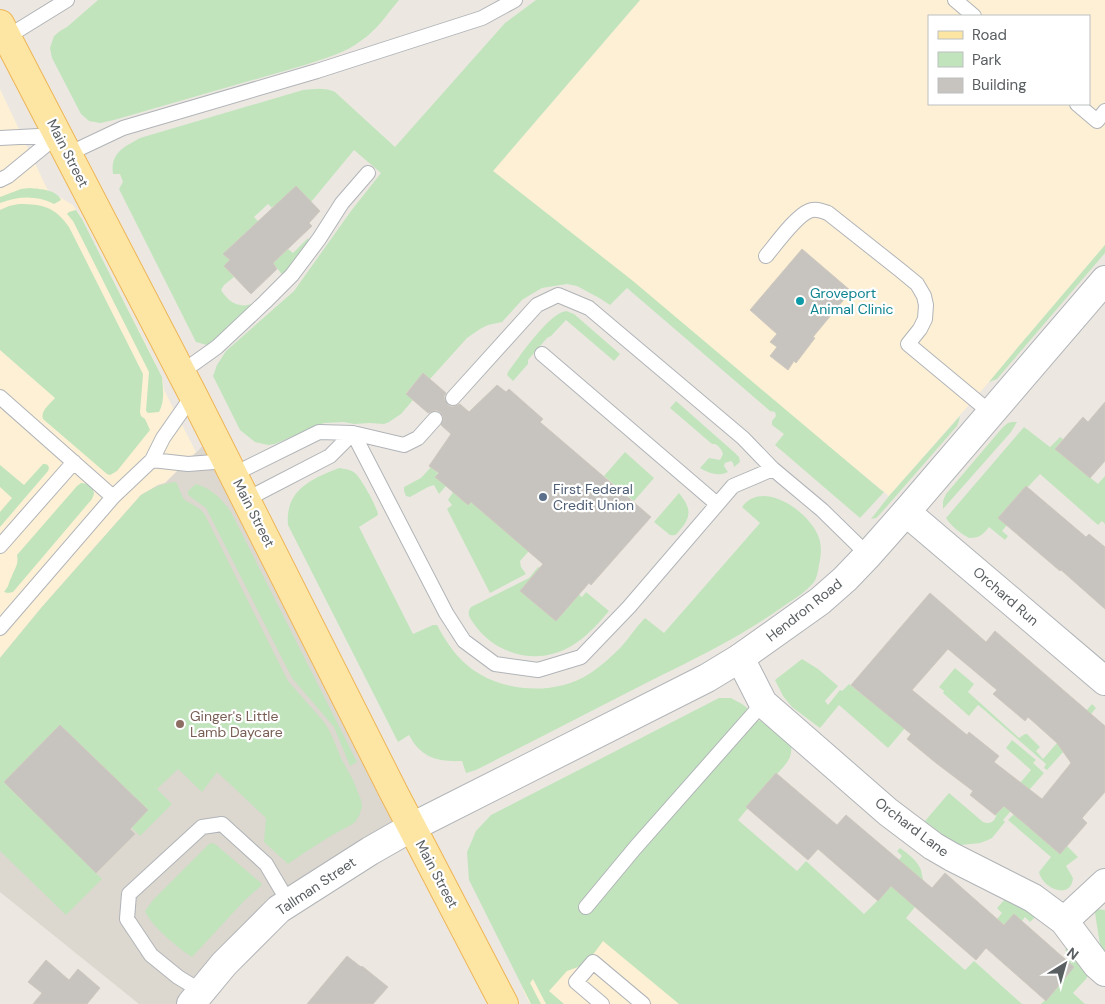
<svg xmlns="http://www.w3.org/2000/svg" width="1105" height="1004" font-family="'DM Sans',sans-serif">
  <rect width="100%" height="100%" fill="#ece8e1"/>
  <!-- commercial -->
  <path fill="#fdf0d5" fill-rule="evenodd" d="M640 0H1105V245L1019 346 989 382 889 496 493 171ZM929 16H1089V104H929Z
    M0 89 49 193 61 198 73 205 81 217 148 348 162 377 164 390 196 452 165 483 158 485 141 495 42 607 0 658Z
    M586 915 688 1004H530L523 990Z"/>
  <!-- education -->
  <path fill="#dcd7cf" d="M214 435 412 827 279 909 191 1004H139L0 892V658L42 607 141 495 158 485 165 483Z"/>
  <!-- green -->
  <path fill="#c1e4bd" d="M98 0H399C388 13 377 30 362 40 346 53 325 58 305 65L114 120 100 123 89 121 81 114 52 58 50 48 54 36 60 31 67 27Z
    M536 0H640L493 171 633 281 881 490 884 492 860 518 775 445 784 434 772 425V421L776 416 775 412 770 411 627 288 610 305 601 299 577 286 567 284 542 288 530 295 522 300 502 322 488 325 480 329 467 338 430 379 423 373 406 393 413 400 401 414 389 422 384 424 370 423 354 424 344 422 324 423 275 444 268 445 255 442 240 430 213 376 217 365 226 351 294 291 351 211 381 173 354 150 311 202 296 186 275 207 273 206 272 208 268 204 254 217 258 221 223 254 230 260 224 266 234 277 224 285 221 290C229 303 241 310 256 302L215 343 207 345 196 342 119 189 123 182 120 174H113C110 153 124 147 140 138L303 90C314 89 325 87 335 92L395 147 505 23Z
    M30 188C41 189 57 190 61 200L54 204C37 195 18 196 0 203V197L21 189Z
    M19 204C43 204 55 207 69 227L143 374 140 412 141 416 145 419 150 430 117 471 110 475 107 474 43 419C40 411 50 404 55 398L0 350V210L9 206Z
    M76 210 82 219 162 377C163 389 165 401 159 412L148 413 146 411 149 372 73 221 67 214 69 212Z
    M308 238 310 242 284 277 273 263 288 249 293 253Z
    M1105 245V253L997 379 989 382 1019 346Z
    M566 311 574 314 620 354 614 361 566 320 551 336 547 338 528 360V364L513 381 507 375 508 372C520 356 548 314 566 311Z
    M676 401 735 453 739 457 740 462 734 467 733 463 731 461 725 463 724 466 728 472C718 477 709 473 700 468L709 458 720 460 723 454C722 450 719 446 715 444H712L670 408Z
    M960 416 959 421 957 426 882 512 876 518 871 519 889 496Z
    M1012 422H1017L1011 432 943 509V501L946 494 1003 427 1008 423Z
    M1024 427 1050 447 1060 437 1063 439 1055 449 1098 484 1105 476V524L1102 521 1098 525 1040 474 1028 487 1026 486 998 518 1007 525 1002 531 1008 536 1005 540 989 527C983 535 979 538 969 538 960 533 951 526 946 518Z
    M625 452 654 478 634 501 604 476Z
    M43 464C46 464 48 464 49 468L48 471 0 527V512L12 498 0 487V465L24 485Z
    M431 467 438 473 436 476 446 486 439 494 434 485 428 487 410 497 406 496 404 491V487L421 478Z
    M339 468C345 469 350 469 355 473 361 478 378 508 378 515L359 527 413 634 433 625H437C445 640 454 654 467 665 498 692 553 697 589 674 600 667 611 657 621 647 629 638 636 627 645 618L664 633 760 523 742 507C763 478 811 513 819 538 822 547 821 556 819 565 818 571 817 578 814 582 806 592 794 599 784 606 742 636 697 658 652 680 593 710 534 741 476 770L466 773 462 761C438 762 421 758 409 735L398 742 288 525C285 490 311 479 339 468Z
    M176 482C179 487 181 496 185 500 192 505 200 507 205 515L288 681 324 722 329 730 334 741 341 758 353 780 361 800 362 807 359 816 355 822 351 825C329 836 308 850 288 864L264 842 266 818 217 772 202 792 178 769 157 789 172 804 140 836 131 827 148 810 60 725 4 782 102 879 66 915 0 851V658L42 607 141 495C153 488 162 483 176 482Z
    M81 483C88 483 94 487 94 494L92 499 13 592 8 593 4 592C10 585 8 583 12 576 15 568 19 564 17 555L77 486Z
    M196 484C212 489 221 498 231 512L357 762 350 766 334 727 292 678 206 508 188 495V491Z
    M453 492 468 505 471 502 529 551 520 561 521 567 526 574 490 593 447 509 452 505 448 500Z
    M679 493C691 508 692 516 680 530 676 535 675 536 670 535L654 522Z
    M538 567 540 568 520 591 556 621 577 597 578 594 582 597 586 592 609 611C593 630 576 648 552 654 523 662 490 648 474 624 470 618 466 614 471 607L529 578Z
    M802 659 818 669 838 686 825 701 828 705 840 690 842 691 849 684 905 728 888 748 839 705 820 728 792 707 783 696 775 680Z
    M955 668 974 684 968 692 1019 738 1025 734H1027L1040 747 1036 751 1043 759 1057 743 1058 744 1092 704 1096 708 1086 720 1089 723 1047 770 1044 768 1046 764 983 709 978 705 969 716 943 693 944 691 939 687Z
    M719 698H731L742 704 759 717 756 720 762 721 791 746C793 758 785 765 777 774L776 773 746 807 748 808 738 820 797 871 806 861 864 914 877 901H878L906 868 898 861 902 856 897 851 900 848C908 854 917 860 921 870 922 874 922 878 924 882L915 907 906 918 965 970 974 961 1022 1004H679L603 941 586 964 567 971 549 991 564 1004H546L533 979 530 983 541 1004H531L469 880 467 852 476 831 491 815Z
    M1012 740 1036 760 1033 763 1044 773 1003 820 1005 822 992 838 988 840 980 843 961 845 955 843 947 838 925 821 949 793 983 822C989 824 994 823 996 816L995 815 1022 785 1020 783 1031 770 1006 748Z
    M1015 813 1026 825 1060 854 1067 846 1078 857 1066 866 1073 878C1071 901 1042 888 1039 872L1051 857 1008 820Z
    M212 843 215 844 261 883 262 885 244 901 192 957C179 949 150 925 145 911L153 900 209 844Z
    M1005 899 1026 911 1035 917 1030 922 1025 917 1022 921 1005 925 997 919 1002 913 997 908Z
    M1096 909 1105 910V953L1100 945 1095 913Z
    M1069 945 1089 974 1086 979 1073 993 1085 1004H1041L1045 1000 1046 1001 1074 967 1066 960 1070 955 1065 950Z"/>
  <!-- building -->
  <path fill="#c7c3be" stroke="#d0c9bf" fill-rule="evenodd" d="M296 186 320 211 309 223 312 226 273 263 277 269 251 294 224 266 230 260 223 254Z
    M802 249 851 291 813 337 815 338 796 363 794 361 788 370 770 356 777 347 770 342 777 334 750 310Z
    M423 373 446 393 444 397 445 400 448 405 452 407 455 406 460 404 469 412 497 385 506 392 509 389 543 419 540 422 651 517 591 585 589 583 556 621 520 591 543 564 471 502 468 505 446 486 435 477 439 473 429 466 451 434 441 425 443 421V417L440 412 436 410 433 411 428 413 406 394Z
    M1105 402V461L1090 478 1055 449 1083 417 1088 422Z
    M1026 486 1086 537 1089 534 1105 547V609L1061 570 1060 571 998 518Z
    M930 593 986 642 995 631 1105 726V792L1082 818 1087 823 1060 854 1004 806 995 815 970 795 973 791 936 763 907 739 911 734 851 685ZM948 649 997 690 993 694 1025 721 1028 717 1057 743 1071 763 1042 799 994 762 999 756 969 732 967 735 912 690Z
    M60 725 148 810 130 829 135 834 96 873 4 782Z
    M776 773 837 825 846 815 932 888 945 873 1004 925 1014 914 1074 967 1046 1001 986 948 976 960 891 886 878 901 818 849 808 860 746 807Z
    M347 956 361 967 362 966 388 987 373 1004H307Z
    M46 960 69 980 78 969 100 988 87 1004H33L42 993 28 982Z"/>
  <g fill="none" stroke-linecap="round" stroke-linejoin="round">
    <defs>
      <path id="service" d="M955 0 974 16
        M7 37 67 0
        M1077 104 1097 121 1105 111
        M0 138 58 135
        M68 154 123 128 317 71 482 18 515 0
        M0 180 8 176 58 135
        M766 256C776 244 796 216 809 211 815 208 822 211 828 213L900 270 917 284 924 296 926 305 925 319 920 329 908 344 991 413
        M542 354 717 504
        M182 372 217 347 265 302 292 275 319 239 342 203 368 173
        M0 397 113 497
        M453 398 537 305 558 295 589 308 743 438 773 469
        M353 433 446 613 464 641 495 664 538 670 581 657 629 607 733 486 773 469 822 510 868 555
        M152 460 188 464 227 461
        M234 474 319 432 353 433 404 445 418 438 435 419
        M247 499 330 456 353 433
        M0 546 74 462
        M0 628 113 497 152 460 163 438 193 395
        M586 907 635 848 763 703
        M201 991 178 977 151 955 127 919 129 894 202 827 222 824 266 864 289 903
        M602 1004 576 982 593 962 643 1004"/>
      <path id="minor" d="M906 512 1105 681
        M740 658 763 703 888 812 933 846 952 857 1033 898 1064 921 1097 965 1105 972
        M1064 921 1105 883
        M191 1004 224 964 279 909 370 851 412 827"/>
      <path id="tertiary" d="M412 827 707 678 740 658 820 601 845 579 868 555 906 512 1105 280"/>
      <path id="primary" d="M0 24 193 395 394 793 504 1004"/>
    </defs>
    <!-- service casing -->
    <use href="#service" stroke="#b1b4b8" stroke-width="16"/>
    <!-- minor casing -->
    <use href="#minor" stroke="#b1b4b8" stroke-width="30"/>
    <!-- tertiary casing -->
    <use href="#tertiary" stroke="#b1b4b8" stroke-width="30"/>
    <!-- primary casing -->
    <use href="#primary" stroke="#eeb557" stroke-width="30"/>
    <!-- service -->
    <use href="#service" stroke="#fff" stroke-width="14"/>
    <!-- minor -->
    <use href="#minor" stroke="#fff" stroke-width="28"/>
    <!-- tertiary -->
    <use href="#tertiary" stroke="#fff" stroke-width="28"/>
    <!-- primary -->
    <use href="#primary" stroke="#fde6a4" stroke-width="28"/>
  </g>
  <!-- markers -->
  <circle fill="#0f9aa8" stroke="#fff" stroke-width="2" cx="800" cy="301" r="5"/>
  <circle fill="#5c6f8a" stroke="#fff" stroke-width="2" cx="543" cy="497" r="5"/>
  <circle fill="#8d6e63" stroke="#fff" stroke-width="2" cx="180" cy="724" r="5"/>
  <g text-anchor="middle" stroke-width="4.5" stroke-linejoin="round" paint-order="stroke">
    <!-- street labels -->
    <g font-size="14" fill="#595e61" stroke="#fff">
      <text transform="translate(68 153) rotate(63)" y="5">Main Street</text>
      <text transform="translate(254 513) rotate(63)" y="5">Main Street</text>
      <text transform="translate(1006 596) rotate(41)" y="5">Orchard Run</text>
      <text transform="translate(804 610) rotate(-38)" y="5">Hendron Road</text>
      <text transform="translate(912 827) rotate(37)" y="5">Orchard Lane</text>
      <text transform="translate(437 874) rotate(62)" y="5">Main Street</text>
      <text transform="translate(316 886) rotate(-34)" y="5">Tallman Street</text>
    </g>
    <!-- culture labels -->
    <g font-size="14" fill="#0d838f" stroke="#fff" text-anchor="start">
      <text x="810" y="298">Groveport<tspan x="810" dy="16">Animal Clinic</tspan></text>
    </g>
    <!-- service labels -->
    <g font-size="14" fill="#4e5e75" stroke="#fff" text-anchor="start">
      <text x="553" y="494">First Federal<tspan x="553" dy="16">Credit Union</tspan></text>
    </g>
    <!-- education labels -->
    <g font-size="14" fill="#785e54" stroke="#fff" text-anchor="start">
      <text x="190" y="721">Ginger's Little<tspan x="190" dy="16">Lamb Daycare</tspan></text>
    </g>
  </g>
  <!-- legend -->
  <rect x="928" y="15" width="162" height="90" fill="#ffffff" stroke="#bdbfc0"/>
  <rect x="938" y="31" width="25" height="8" fill="#fde6a4" stroke="#bdbfc0"/>
  <text x="972" y="40" font-size="15" fill="#595e61">Road</text>
  <rect x="938" y="52" width="25" height="15" fill="#c1e4bd" stroke="#bdbfc0"/>
  <text x="972" y="65" font-size="15" fill="#595e61">Park</text>
  <rect x="938" y="78" width="25" height="15" fill="#c7c3be" stroke="#bdbfc0"/>
  <text x="972" y="90" font-size="15" fill="#595e61">Building</text>
  <!-- north arrow -->
  <g transform="translate(1065 964) rotate(37)" stroke="#ffffff" stroke-width="4" paint-order="stroke">
  <path d="M0-4L9 19L0 12L-9 19Z" fill="#595e61"/>
  <text y="-8" font-size="14" font-weight="bold" text-anchor="middle" fill="#595e61">N</text>
  </g>
</svg>
